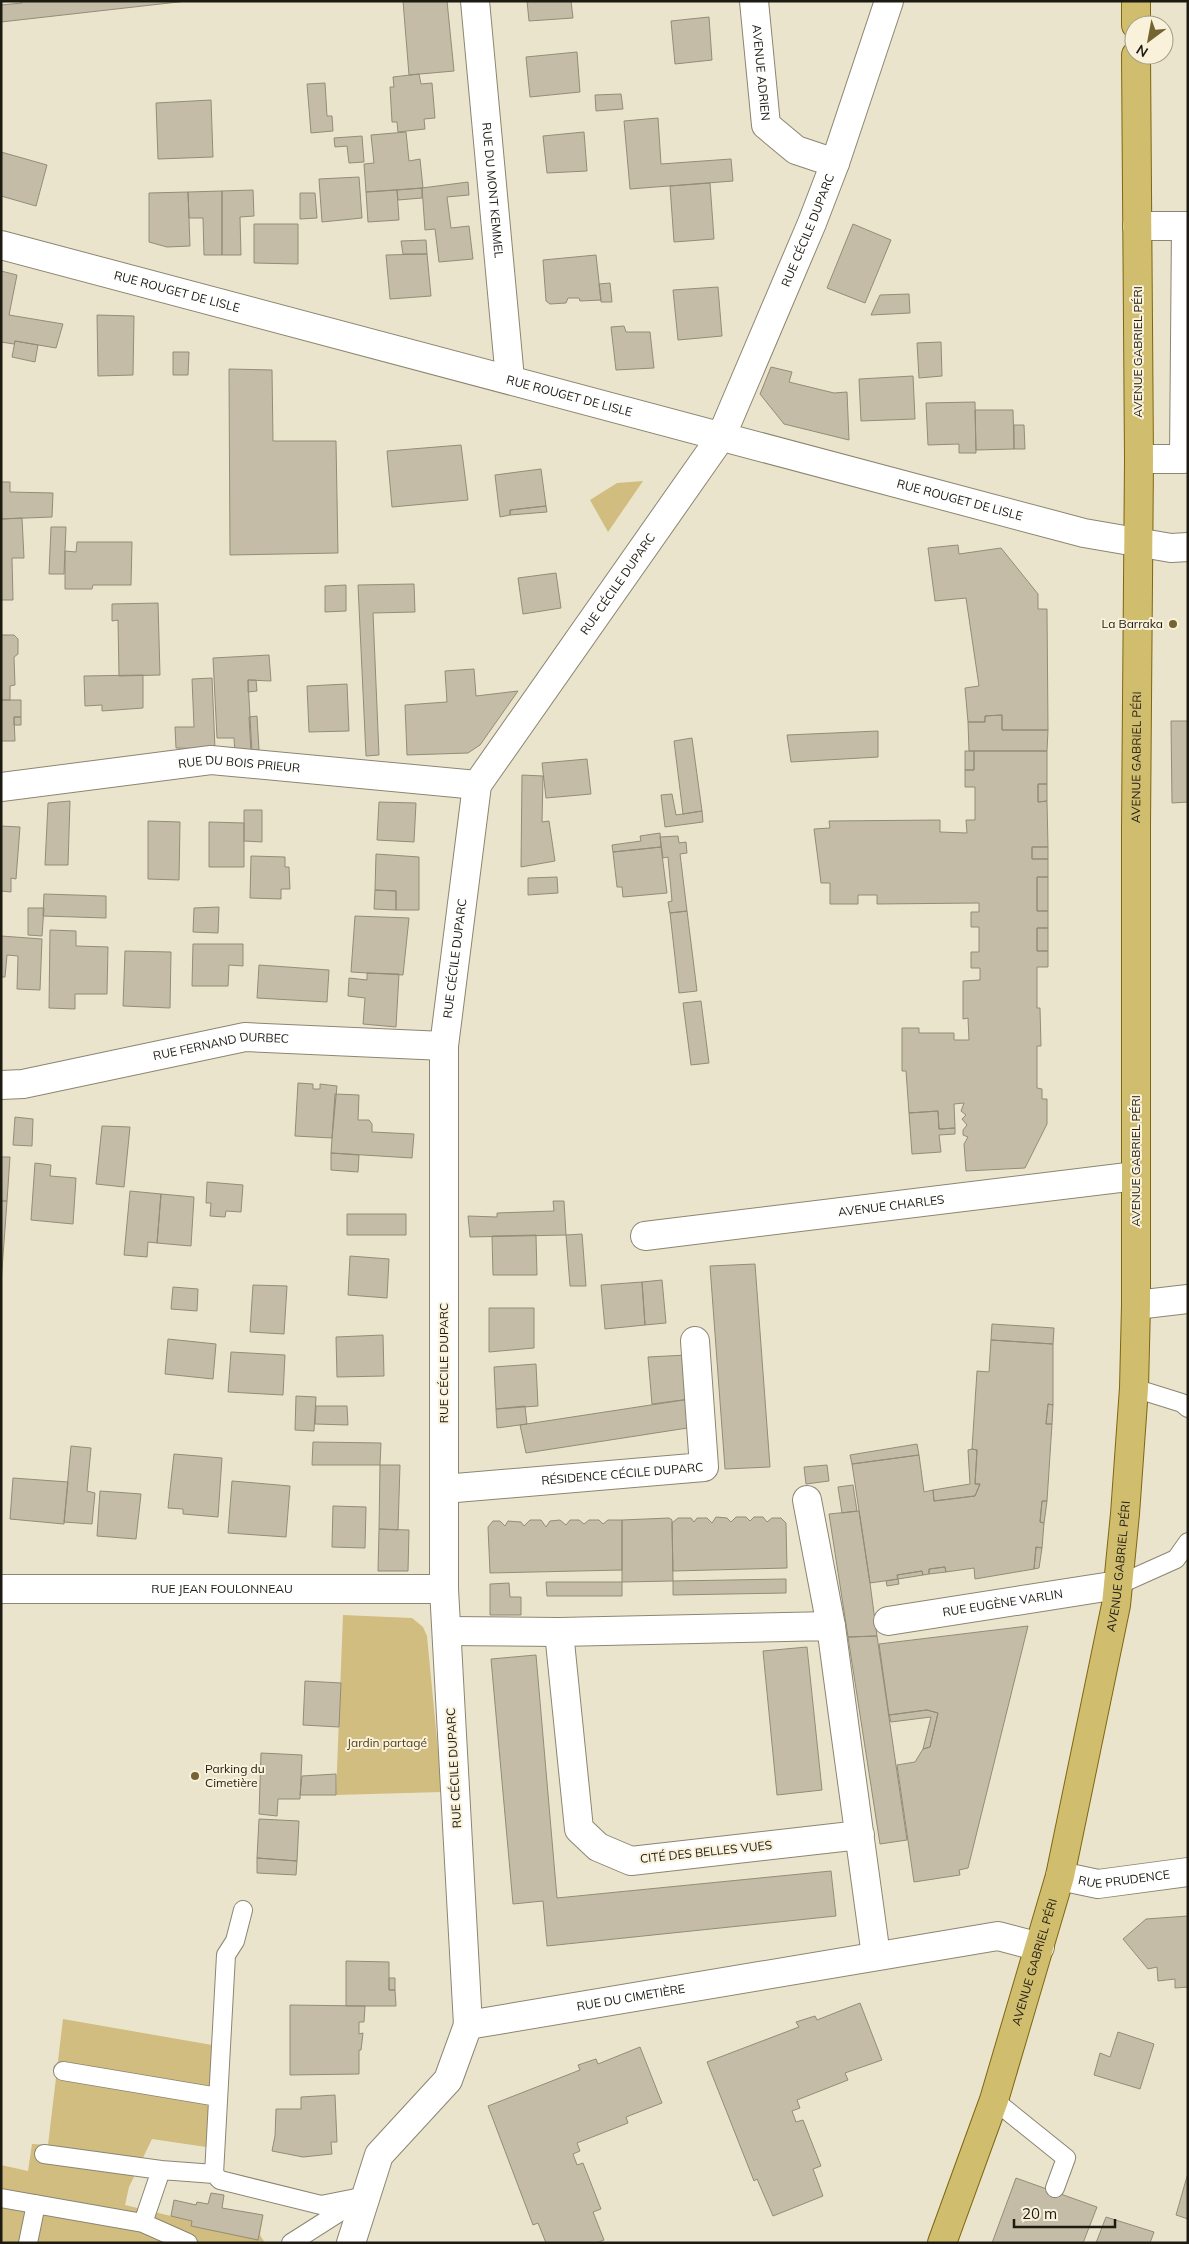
<svg xmlns="http://www.w3.org/2000/svg" width="1189" height="2244" font-family="Mulish,sans-serif">
  <rect width="100%" height="100%" fill="#ebe4cd"/>
  <!-- green -->
  <path fill="#d1bd7f" d="M643 481 608 532 590 500 617 483Z
    M343 1615 412 1618 423 1627 427 1636 442 1792 336 1795Z
    M63 2019 212 2045 206 2147 152 2139 129 2187 125 2205 171 2216 174 2200 196 2205 197 2202 208 2204 211 2193 224 2195 222 2208 263 2215 260 2235 265 2243H1V2165L28 2171 32 2144 48 2145Z"/>
  <!-- building -->
  <path fill="#c4bca6" stroke="#938c77" d="M22 1H187L1 22V5L22 3Z
    M403 1H447L454 71 409 75Z
    M527 1H571L573 18 529 21Z
    M709 17 712 60 675 64 671 21Z
    M577 52 580 92 530 97 526 57Z
    M419 74 421 84 432 83 435 118 424 119 425 129 398 132 397 122H392L390 87H394L393 77Z
    M325 83 327 116H332L333 131 311 133 307 84Z
    M621 94 623 109 596 111 595 95Z
    M211 100 213 157 158 159 156 103Z
    M658 118 661 164 731 159 733 181 630 189 624 121Z
    M406 132 409 161 420 159 423 188 366 192 364 164 374 163 371 135Z
    M584 132 587 171 547 173 543 136Z
    M362 136 364 162 349 163 347 146 335 147 334 138Z
    M1 152 47 165 36 206 1 196Z
    M359 177 362 218 322 222 319 179Z
    M468 182 469 195 447 197 451 228 469 226 473 259 439 262 435 229 425 230 422 188Z
    M710 183 714 239 674 242 670 186Z
    M422 188V198L398 200 397 190Z
    M253 190 254 216 240 217 241 255H222V191Z
    M397 190 399 220 368 222 366 192Z
    M222 191V255H204L203 218H189L188 192Z
    M188 192 190 246 167 247 149 242V193Z
    M300 193H315L317 218 300 219Z
    M254 224H298V264L254 263Z
    M853 224 891 240 865 303 827 288Z
    M426 240 427 254H403L401 241Z
    M427 254 431 296 390 299 386 255Z
    M596 255 601 300 580 301 579 298H568L566 303 550 304 546 301 543 260Z
    M1 271 17 275 9 315 63 324 56 348 15 341 14 344 1 342Z
    M610 283 612 302H601L599 284Z
    M718 287 722 336 678 340 673 290Z
    M909 294 910 313 871 315 880 295Z
    M97 315 134 316 133 375 98 376Z
    M624 326 626 332H650L654 368 616 370 611 327Z
    M15 341 38 345 35 362 12 357Z
    M941 342 942 376 919 378 917 343Z
    M173 352H189L188 375H173Z
    M771 367 792 372 789 382 834 393 847 392 849 440 784 424 760 394Z
    M229 369 272 370 273 441H336L338 553 230 555Z
    M913 376 915 419 861 421 859 379Z
    M975 402 976 453H959V444L928 445 926 403Z
    M975 410H1013L1014 449 976 450Z
    M1014 425H1024L1025 449H1014Z
    M461 445 468 500 392 507 387 451Z
    M541 469 546 506 510 510V515L500 517 495 475Z
    M1 482H10V492L53 493 52 517 1 519Z
    M546 506 547 512 510 515V510Z
    M22 518 24 558H12L13 600H1V519Z
    M51 527H66L64 574H49Z
    M77 542H132L131 585H93L92 589H65V551L76 552Z
    M958 545 959 554 1001 548 1038 594V609H1047L1048 730H1002V715L985 716V722H968L965 688 979 686 966 598 935 601 928 548Z
    M556 573 561 608 523 614 518 578Z
    M414 584 415 612 373 613 379 755 366 756 358 585Z
    M346 585V611L325 612V586Z
    M158 603 160 675 119 676 118 620 112 621V604Z
    M1 635H14L18 639V654L14 657 15 685 10 686V700H1Z
    M269 655 271 681 248 680 252 753 235 754 234 738H217L213 658Z
    M474 669 476 696 518 691 480 745 468 753 407 755 405 705 447 702 445 671Z
    M143 675V708L102 711V705L85 706 84 676Z
    M212 678 215 749 176 748 175 727H194L192 679Z
    M248 680H256L257 691 248 692Z
    M347 684 349 731 309 732 307 686Z
    M1 700H21V717H14L15 741H1Z
    M1002 715V730H1048L1047 751H969L968 722H985V716Z
    M257 716 259 750 251 751 249 717Z
    M14 717H21V725H14Z
    M1171 721H1188V802L1172 803Z
    M878 731V757L791 762 787 735Z
    M692 738 702 811 683 814 674 741Z
    M965 751H974V770H965Z
    M974 751H1047V784H1038V802L1047 801 1048 847H1032V859H1048V877H1037V911H1048V928H1037V951H1048V967H1037V1008H1040L1041 1046H1037V1088L1042 1089V1099H1047V1124L1025 1168 966 1171 964 1144 968 1137 963 1135V1130L967 1125 962 1119 966 1115 961 1111 964 1103 954 1104 955 1128 939 1129 938 1111 909 1113 906 1071H902V1028H919V1033H954V1040H969L968 1018 963 1019V981L980 980V968H971V952H979V927H971V912H979V903L877 904V895H858V904H830V883H821L814 829 830 828 829 821 940 820V832L967 833 966 820H975V787H965V770H974Z
    M587 759 591 794 546 798 542 763Z
    M522 775 543 776 542 822 549 821 555 861 521 867Z
    M1038 784H1047V801L1038 802Z
    M672 794 676 815 702 811 703 822 665 827 661 795Z
    M70 801 68 865H45L48 803Z
    M379 802 416 803 414 842 377 840Z
    M244 810H262V842L244 841Z
    M148 821 180 822 179 880 148 879Z
    M209 822 244 823V867H209Z
    M1 826 20 827 16 879 11 878V892L1 891Z
    M660 833 661 847 613 852 612 845 641 841 640 836Z
    M678 836 679 843 686 842 687 853 680 854 687 911 670 913 668 902 672 901 668 857 663 858 660 837Z
    M661 847 667 893 623 897 622 887H617L613 852Z
    M1032 847H1048V859H1032Z
    M376 854 419 857V910H396V891L375 890Z
    M251 856 285 857V867H289L290 889H281V899L250 898Z
    M557 877 558 893 528 895V878Z
    M1037 877H1048V911H1037Z
    M375 890 396 891V910L374 909Z
    M44 894 106 896V918L43 916Z
    M219 907 218 933 193 932 194 908Z
    M28 908H44L42 936 28 935Z
    M687 911 697 991 679 993 670 913Z
    M355 916 409 918 403 975 351 972Z
    M1037 928H1048V951H1037Z
    M50 930 76 931V946L108 947 107 994H75V1009L49 1008Z
    M1 936 42 939 40 990 17 989 18 956 7 955 5 977H1Z
    M193 944H243V966L229 965 228 986H192Z
    M125 951 171 952 170 1008 123 1006Z
    M259 965 329 970 327 1002 257 998Z
    M367 973 399 974 396 1027 363 1024 365 998 348 996 349 978 367 980Z
    M701 1001 709 1063 691 1065 683 1003Z
    M298 1083 313 1084V1089H320V1084L337 1086 332 1138 295 1136Z
    M335 1094 359 1095 358 1120H369L372 1124V1132L414 1134 412 1158 331 1153Z
    M938 1111 939 1129 955 1128V1134L939 1135 941 1152 912 1154 909 1113Z
    M15 1117 33 1119 32 1146 13 1145Z
    M102 1126 130 1127 124 1187 96 1184Z
    M331 1153 359 1155 358 1172 331 1170Z
    M1 1157H10L7 1201H1Z
    M35 1163 51 1165 50 1176 76 1178 73 1224 31 1220Z
    M207 1182 243 1185 241 1212 226 1211 225 1217 210 1216 211 1203H206Z
    M130 1191 161 1194 157 1243 148 1242 147 1257 124 1255Z
    M161 1194 194 1197 191 1246 157 1243Z
    M1 1201H7L1 1284Z
    M553 1201H564L566 1235 470 1237 468 1216 497 1217V1213L554 1211Z
    M347 1214H406V1235H347Z
    M582 1234 586 1286H570L566 1235Z
    M536 1235 537 1275H493L492 1236Z
    M350 1256 389 1259 387 1298 348 1295Z
    M755 1264 770 1467 725 1469 710 1266Z
    M662 1280 666 1323 645 1325 642 1282Z
    M642 1282 645 1325 605 1329 601 1285Z
    M253 1285 287 1286 284 1334 250 1332Z
    M173 1287 198 1289 197 1311 171 1309Z
    M489 1308H534V1348L489 1352Z
    M992 1324 1054 1328 1053 1344 991 1340Z
    M383 1335 384 1376 337 1377 336 1337Z
    M168 1339 216 1344 213 1379 165 1374Z
    M991 1340 1053 1344V1405L1048 1404 1046 1424H1052L1047 1501H1042L1040 1522 1044 1523 1042 1548 1036 1547 1034 1569 975 1579 974 1568 946 1572 945 1567 929 1569V1574L923 1575 922 1571 897 1575 898 1579 870 1583 852 1464 919 1455 924 1492 933 1490 934 1501 975 1496 980 1484H975L977 1450 972 1449 977 1371 989 1372Z
    M231 1352 285 1355 283 1395 228 1392Z
    M687 1355 690 1399 652 1404 648 1357Z
    M536 1364 538 1406 496 1409 494 1367Z
    M296 1396 316 1397 314 1431 295 1430Z
    M690 1399 694 1427 526 1453 520 1425Z
    M1048 1404 1053 1405 1052 1424H1046Z
    M316 1406H347L348 1425 315 1424Z
    M525 1406 527 1424 497 1428 496 1409Z
    M313 1442 381 1443 380 1465H312Z
    M917 1444 919 1455 852 1464 850 1455Z
    M71 1446 91 1448 87 1491 95 1493 92 1524 64 1522Z
    M972 1449 977 1450 975 1484H980L975 1496 934 1501 933 1490 970 1484 968 1450Z
    M174 1454 222 1458 218 1517 183 1514V1509L168 1508Z
    M380 1465H400L398 1530 379 1529Z
    M827 1465 829 1481 806 1484 804 1467Z
    M13 1478 68 1482 64 1524 10 1519Z
    M232 1481 290 1486 286 1537 228 1533Z
    M853 1485 857 1511 842 1513 838 1487Z
    M100 1491 141 1494 136 1539 97 1536Z
    M1042 1501H1047L1044 1523 1040 1522Z
    M333 1506 366 1507 365 1548 332 1547Z
    M859 1511 870 1583 877 1636 848 1637 829 1514Z
    M716 1517 727 1518 731 1522 736 1517H746L750 1521 754 1517H763L767 1522 772 1518H781L786 1523 787 1568 673 1571 672 1523 678 1518H691L694 1522 697 1518H707L712 1523Z
    M669 1518 672 1520 673 1581 622 1582V1520Z
    M530 1520H541L546 1527 550 1521 560 1520 566 1525 570 1520H579L584 1524 589 1520H599L603 1524 608 1520H622V1570L490 1573 488 1527 493 1521H500L505 1526 508 1521 521 1522 524 1526Z
    M379 1529 409 1530 408 1571H378Z
    M1036 1547 1042 1548 1039 1568 1034 1569Z
    M945 1567 946 1572 929 1574V1569Z
    M922 1571 923 1575 898 1579 897 1575Z
    M786 1579V1593L673 1595V1581Z
    M898 1579 899 1584 887 1586 886 1581Z
    M546 1582H622V1596H547Z
    M509 1583 510 1597H521V1615H490V1584Z
    M1028 1626 968 1868 959 1870 960 1875 914 1882 897 1765 915 1762 923 1749 930 1747 938 1713 927 1710 889 1715 879 1644Z
    M877 1636 907 1840 880 1844 848 1637Z
    M807 1647 822 1790 777 1795 763 1651Z
    M536 1655 557 1898 831 1871 836 1916 547 1946 543 1901 513 1904 491 1659Z
    M305 1681 341 1683 339 1727 303 1725Z
    M927 1710 938 1713 930 1747 923 1749 931 1717 891 1722 889 1715Z
    M261 1753 302 1755 300 1799H278L277 1816 259 1814Z
    M336 1774V1795H300L302 1776Z
    M259 1819 299 1821 297 1861 257 1858Z
    M257 1858 297 1861 296 1875 257 1873Z
    M1188 1916V1987L1175 1988V1979L1158 1981 1157 1967 1148 1969 1123 1939 1146 1919Z
    M346 1961 389 1962V1990H395L396 2006H346Z
    M389 1978H395V1990H389Z
    M860 2003 882 2060 845 2073 848 2080 797 2100 800 2108 792 2111 796 2122 803 2120 821 2166 813 2169 823 2196 773 2216 757 2179 754 2181 707 2062 799 2027 796 2022 815 2016 817 2020Z
    M290 2005 365 2006 364 2022H359V2034L363 2033 361 2050H359V2074L290 2075Z
    M1118 2032 1154 2044 1140 2089 1094 2075 1100 2053 1110 2057Z
    M640 2047 662 2103 626 2117 628 2123 577 2143 580 2151 573 2154 577 2165 583 2163 601 2209 593 2212 604 2240 596 2243H546L538 2223 533 2225 488 2106 580 2070 578 2065 596 2059 598 2064Z
    M335 2095 337 2142H331L332 2154 303 2157 272 2151 275 2136 276 2109H301V2097Z
    M1188 2173V2219L1176 2215Z
    M1016 2178 1097 2207 1083 2243H992Z
    M211 2193 224 2195 222 2208 263 2215 258 2240 191 2226 192 2221 171 2216 174 2200 196 2205 197 2202 208 2204Z
    M1106 2217 1154 2232 1150 2243H1096Z"/>
  <g fill="none" stroke-linecap="round" stroke-linejoin="round">
    <defs>
      <path id="service" d="M1134 1388 1182 1403 1188 1408
        M1118 1585 1176 1559 1188 1542
        M243 1910 235 1941 226 1955 214 2174 220 2180 321 2205 366 2196
        M63 2071 218 2097
        M994 2100 1066 2158 1055 2188
        M44 2154 161 2170 143 2223
        M161 2170 214 2174
        M1 2198 143 2223 188 2243
        M28 2243 36 2204
        M291 2243 354 2203"/>
      <g id="minor">
        <path id="s1" d="M475 1 510 379"/>
        <path id="s2" d="M754 1 766 125 796 150 835 163"/>
        <path d="M1137 226H1186L1184 459H1139"/>
        <path id="s3" d="M1 245 1084 533 1171 548 1188 547"/>
        <path id="s4" d="M1 787 211 760 477 785"/>
        <path id="s5" d="M1 1085 23 1084 245 1037 444 1046"/>
        <path id="s6" d="M645 1236 1136 1176"/>
        <path d="M1136 1305 1188 1299"/>
        <path id="s7" d="M444 1489 704 1467 695 1341"/>
        <path d="M807 1500 831 1626"/>
        <path id="s8" d="M1 1589H444"/>
        <path id="s9" d="M888 1621 1118 1585"/>
        <path d="M447 1631 559 1632"/>
        <path d="M860 1835 631 1861 598 1847 579 1829 559 1632 831 1626C846 1736 860 1846 876 1956"/>
        <path id="s10" d="M1060 1876 1098 1884 1188 1872"/>
        <path id="s11" d="M468 2025 444 1589V1046L477 785 721 437 812 223 835 163 889 1"/>
        <path id="s12" d="M351 2243 379 2155 448 2080 468 2025 998 1936 1040 1947"/>
      </g>
      <g id="primary">
        <path d="M1136 25V1"/>
        <path id="s13" d="M942 2243 994 2100 1060 1876 1116 1605 1125 1514 1134 1388 1136 1305V825L1139 459 1136 55"/>
      </g>
    </defs>
    <!-- service casing -->
    <use href="#service" stroke="#8c8571" stroke-width="20"/>
    <!-- minor casing -->
    <use href="#minor" stroke="#8c8571" stroke-width="30"/>
    <!-- primary casing -->
    <use href="#primary" stroke="#7e670f" stroke-width="30"/>
    <!-- service -->
    <use href="#service" stroke="#fff" stroke-width="18"/>
    <!-- minor -->
    <use href="#minor" stroke="#fff" stroke-width="28"/>
    <!-- primary -->
    <use href="#primary" stroke="#d1bd6e" stroke-width="28"/>
  </g>
  <!-- markers -->
  <g fill="#746432" stroke="#f9f1da" stroke-width="2">
    <circle cx="1173" cy="624" r="5"/>
    <circle cx="195" cy="1776" r="5"/>
  </g>
  <g text-anchor="middle" stroke-width="4" stroke-linejoin="round" paint-order="stroke">
    <!-- street labels -->
    <g font-size="12" fill="#1d1a12" stroke="#f9f1da">
      <text dy="4" stroke="none"><textPath href="#s2" startOffset="72">AVENUE ADRIEN</textPath></text>
      <text dy="4" stroke="none"><textPath href="#s1" startOffset="190">RUE DU MONT KEMMEL</textPath></text>
      <text dy="4" stroke="none"><textPath href="#s11" startOffset="1892">RUE CÉCILE DUPARC</textPath></text>
      <text dy="4" stroke="none"><textPath href="#s3" startOffset="182">RUE ROUGET DE LISLE</textPath></text>
      <text transform="translate(1138 352) rotate(-90)" y="4">AVENUE GABRIEL PÉRI</text>
      <text dy="4" stroke="none"><textPath href="#s3" startOffset="588">RUE ROUGET DE LISLE</textPath></text>
      <text dy="4" stroke="none"><textPath href="#s3" startOffset="992">RUE ROUGET DE LISLE</textPath></text>
      <text dy="4" stroke="none"><textPath href="#s11" startOffset="1488">RUE CÉCILE DUPARC</textPath></text>
      <text dy="4" stroke="none"><textPath href="#s13" startOffset="1511">AVENUE GABRIEL PÉRI</textPath></text>
      <text dy="4" stroke="none"><textPath href="#s4" startOffset="240">RUE DU BOIS PRIEUR</textPath></text>
      <text dy="4" stroke="none"><textPath href="#s11" startOffset="1068">RUE CÉCILE DUPARC</textPath></text>
      <text dy="4" stroke="none"><textPath href="#s5" startOffset="224">RUE FERNAND DURBEC</textPath></text>
      <text transform="translate(1136 1161) rotate(-90)" y="4">AVENUE GABRIEL PÉRI</text>
      <text dy="4" stroke="none"><textPath href="#s6" startOffset="248">AVENUE CHARLES</textPath></text>
      <text transform="translate(444 1363) rotate(-90)" y="4">RUE CÉCILE DUPARC</text>
      <text dy="4" stroke="none"><textPath href="#s7" startOffset="179">RÉSIDENCE CÉCILE DUPARC</textPath></text>
      <text dy="4" stroke="none"><textPath href="#s13" startOffset="701">AVENUE GABRIEL PÉRI</textPath></text>
      <text dy="4" stroke="none"><textPath href="#s8" startOffset="221">RUE JEAN FOULONNEAU</textPath></text>
      <text dy="4" stroke="none"><textPath href="#s9" startOffset="116">RUE EUGÈNE VARLIN</textPath></text>
      <text transform="translate(454 1768) rotate(-93)" y="4">RUE CÉCILE DUPARC</text>
      <text transform="translate(706 1852) rotate(-6)" y="4">CITÉ DES BELLES VUES</text>
      <text dy="4" stroke="none"><textPath href="#s10" startOffset="65">RUE PRUDENCE</textPath></text>
      <text dy="4" stroke="none"><textPath href="#s13" startOffset="296">AVENUE GABRIEL PÉRI</textPath></text>
      <text dy="4" stroke="none"><textPath href="#s12" startOffset="418">RUE DU CIMETIÈRE</textPath></text>
    </g>
    <!-- poi labels -->
    <g font-size="12" fill="#1d1a12" stroke="#f9f1da" text-anchor="end">
      <text x="1163" y="628">La Barraka</text>
      <text x="205" y="1773" text-anchor="start">Parking du<tspan x="205" dy="14">Cimetière</tspan></text>
    </g>
    <!-- park labels -->
    <g font-size="12" fill="#4b3f1d" stroke="#f9f1da">
      <text x="387" y="1747">Jardin partagé</text>
    </g>
  </g>
  <!-- border -->
  <rect width="1189" height="2244" fill="none" stroke="#1d1a12" stroke-width="5"/>
  <!-- north arrow -->
  <g transform="translate(1149 40) rotate(212)"><circle r="24" fill="#f9f1da" stroke="#a19b8a"/>
  <path d="M0-4L9 19L0 12L-9 19Z" fill="#746432"/>
  <text y="-8" font-size="14" font-weight="bold" text-anchor="middle" fill="#1d1a12">N</text>
  </g>
  <!-- scale -->
  <path d="M1014 2219v8h101v-8" fill="none" stroke="#1d1a12" stroke-width="2.5"/>
  <text x="1022" y="2219" font-size="15" fill="#1d1a12" stroke="#f9f1da" stroke-width="4" paint-order="stroke">20 m</text>
</svg>
